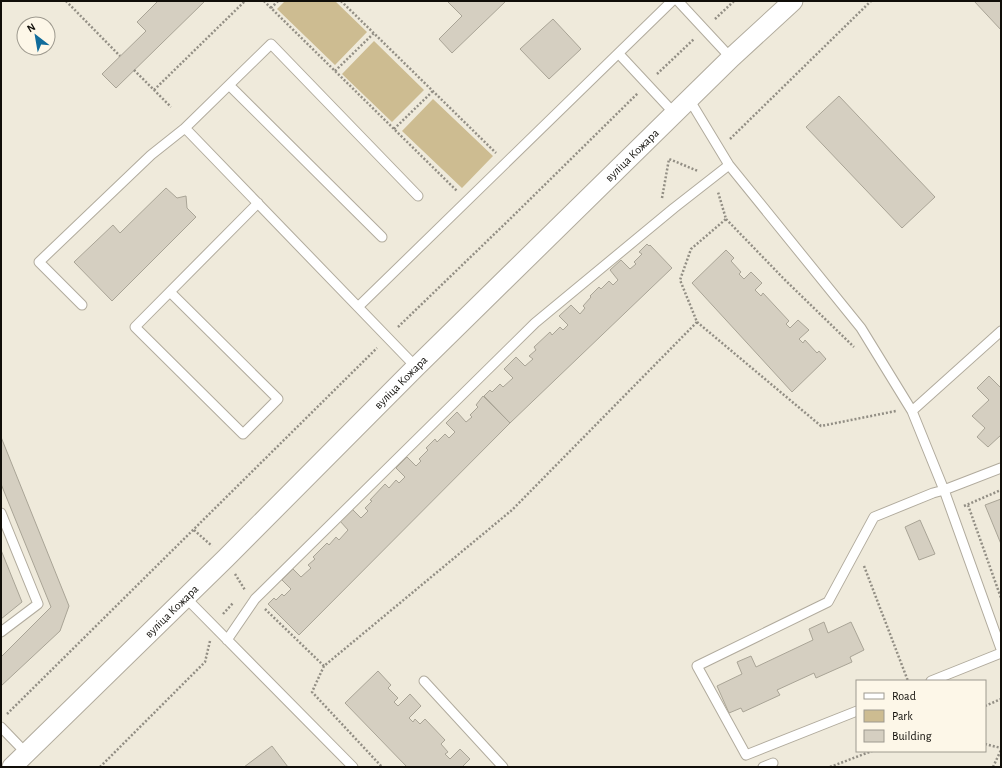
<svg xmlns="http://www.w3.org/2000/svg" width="1002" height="768" font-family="'Alegreya Sans',sans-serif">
  <rect width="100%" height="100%" fill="#efeadb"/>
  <!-- green -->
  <path fill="#cdbc91" d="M285 1H335L367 32 335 65 277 9Z
    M374 41 424 90 392 122 342 74Z
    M433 99 493 156 462 188 402 131Z"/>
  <!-- building -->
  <path fill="#d5cfc1" stroke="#a9a496" d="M158 1H205L116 88 102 74 146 31 137 22Z
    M447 1H506L452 53 439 39 462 16Z
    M974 1H1001V30Z
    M553 19 581 49 549 79 520 49Z
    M839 96 935 197 902 228 806 127Z
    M166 188 177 198 186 196 187 208 196 217 112 301 74 262 113 225 120 233Z
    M647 244 649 246 650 245 672 268 510 423 484 396 490 390 492 392 500 384 503 387 513 378 504 369 516 357 525 366 533 359 529 356 536 350 534 347 550 332 552 335 560 327 563 330 568 325 559 316 571 305 580 314 585 308 583 306 591 297 590 296 599 287 601 289 609 281 613 285 618 280 610 270 621 260 630 269 636 264 634 262 642 254 639 252Z
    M726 250 734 258 731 261 741 272 739 274 744 279 751 272 762 283 755 290 761 296 763 293 789 321 786 324 790 328 798 320 809 330 799 339 803 343 805 340 817 353 819 351 826 359 792 392 692 283Z
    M989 376 1000 387 1001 386V435L988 447 977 437 985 428 972 416 989 400 977 388Z
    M483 396 510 423 299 635 268 604 274 598 276 600 282 594 284 596 291 589 282 580 293 569 301 577 311 568 308 565 315 559 313 557 327 543 329 545 336 537 339 540 348 530 340 521 352 509 361 518 368 511 365 508 372 501 370 500 385 484 389 488 396 480 399 483 405 477 396 468 407 457 416 466 421 461 419 459 428 450 426 448 435 439 437 442 445 434 449 438 455 432 446 423 457 412 466 422 472 417 470 415 478 407 476 405Z
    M1 437 69 606 60 631 1 686V657L51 607 1 484Z
    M1001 499V544L985 505Z
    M920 520 935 554 919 560 905 527Z
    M1 550 22 602 1 619Z
    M824 622 828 633 851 622 864 650 850 657 852 662 816 678 814 673 777 690 780 695 743 712 741 708 729 713 717 686 742 674 737 662 751 656 756 667 813 640 809 629Z
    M378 671 391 685 388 688 398 698 394 702 398 706 410 694 421 706 409 718 413 722 415 719 420 724 425 719 445 740 441 744 448 752 445 754 450 759 460 749 470 759 462 767H407L345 703Z
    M272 746 288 767H244Z"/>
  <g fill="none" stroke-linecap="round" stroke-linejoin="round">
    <defs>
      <path id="service" d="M678 1 731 58
        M619 54 674 113
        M229 85 382 237
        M689 99 729 165 861 328 912 411 944 490 1001 468
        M170 292 278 399 243 434 135 327 258 203
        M82 305 39 262 151 155 185 128
        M358 307 672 1
        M416 367 185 128 271 44 418 196
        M912 411 1001 331
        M1 513 38 604 1 632
        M185 597 353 767
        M227 640 255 599 535 323 674 208 729 165
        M424 681 503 767
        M931 681 1001 653
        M857 711 746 755 697 666 828 602 874 517 933 493 944 490 1001 649
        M1 727 26 753
        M763 767 773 763"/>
      <g id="minor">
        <path id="s1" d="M12 767 226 558 416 367 731 58 793 1"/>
      </g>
    </defs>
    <!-- service casing -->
    <use href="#service" stroke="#b1ab9d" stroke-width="11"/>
    <!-- minor casing -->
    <use href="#minor" stroke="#b1ab9d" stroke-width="21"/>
    <!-- path -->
    <path stroke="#928e84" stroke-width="2.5" stroke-dasharray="2 2" stroke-linecap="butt" d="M66 1 120 56
      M264 1 271 8
      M278 1 271 8 457 191
      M341 1 496 153
      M715 19 734 1
      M134 70 171 107
      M335 71 374 33
      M657 74 694 39
      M154 90 245 1
      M394 129 433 91
      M730 139 871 1
      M662 198 669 159 698 171
      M726 219 785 280 854 347
      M697 322 821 426 896 411
      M398 327 511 218 638 93
      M968 505 1001 598
      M964 506 1001 490
      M194 530 212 546
      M864 566 908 681
      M235 574 245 590
      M265 609 324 666 512 510 697 322 680 280 691 249 726 219 718 192
      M223 614 233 603
      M324 666 312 692 382 767
      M985 706 1001 699
      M7 714 377 348
      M985 744 1001 748
      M100 767 205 662 210 641
      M830 767 872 751
      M993 767 1001 750"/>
    <!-- service -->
    <use href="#service" stroke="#fff" stroke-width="9"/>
    <!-- minor -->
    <use href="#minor" stroke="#fff" stroke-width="19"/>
  </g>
  <g text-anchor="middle" stroke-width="3.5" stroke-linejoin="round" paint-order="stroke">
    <!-- street labels -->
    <g font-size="12" fill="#100e09" stroke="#fdf7e8">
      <text dy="4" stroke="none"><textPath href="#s1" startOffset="871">вуліца Кожара</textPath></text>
      <text dy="4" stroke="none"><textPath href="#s1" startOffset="547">вуліца Кожара</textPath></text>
      <text dy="4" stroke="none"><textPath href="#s1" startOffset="223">вуліца Кожара</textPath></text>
    </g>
  </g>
  <!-- border -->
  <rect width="1002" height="768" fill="none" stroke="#100e09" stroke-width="4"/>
  <!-- legend -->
  <rect x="856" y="680" width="130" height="72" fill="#fdf7e8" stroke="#9e9a8f"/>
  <rect x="864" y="693" width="20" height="6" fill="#ffffff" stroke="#9e9a8f"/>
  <text x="892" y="700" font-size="12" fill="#100e09">Road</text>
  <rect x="864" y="710" width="20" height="12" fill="#cdbc91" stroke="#9e9a8f"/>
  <text x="892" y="720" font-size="12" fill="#100e09">Park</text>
  <rect x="864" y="730" width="20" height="12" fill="#d5cfc1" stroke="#9e9a8f"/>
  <text x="892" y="740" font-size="12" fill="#100e09">Building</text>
  <!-- north arrow -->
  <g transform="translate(36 36) rotate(329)"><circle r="19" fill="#fdf7e8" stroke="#9e9a8f"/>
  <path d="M0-3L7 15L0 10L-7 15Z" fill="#116c9b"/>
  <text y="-6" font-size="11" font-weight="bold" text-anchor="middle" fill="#100e09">N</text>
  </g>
</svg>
